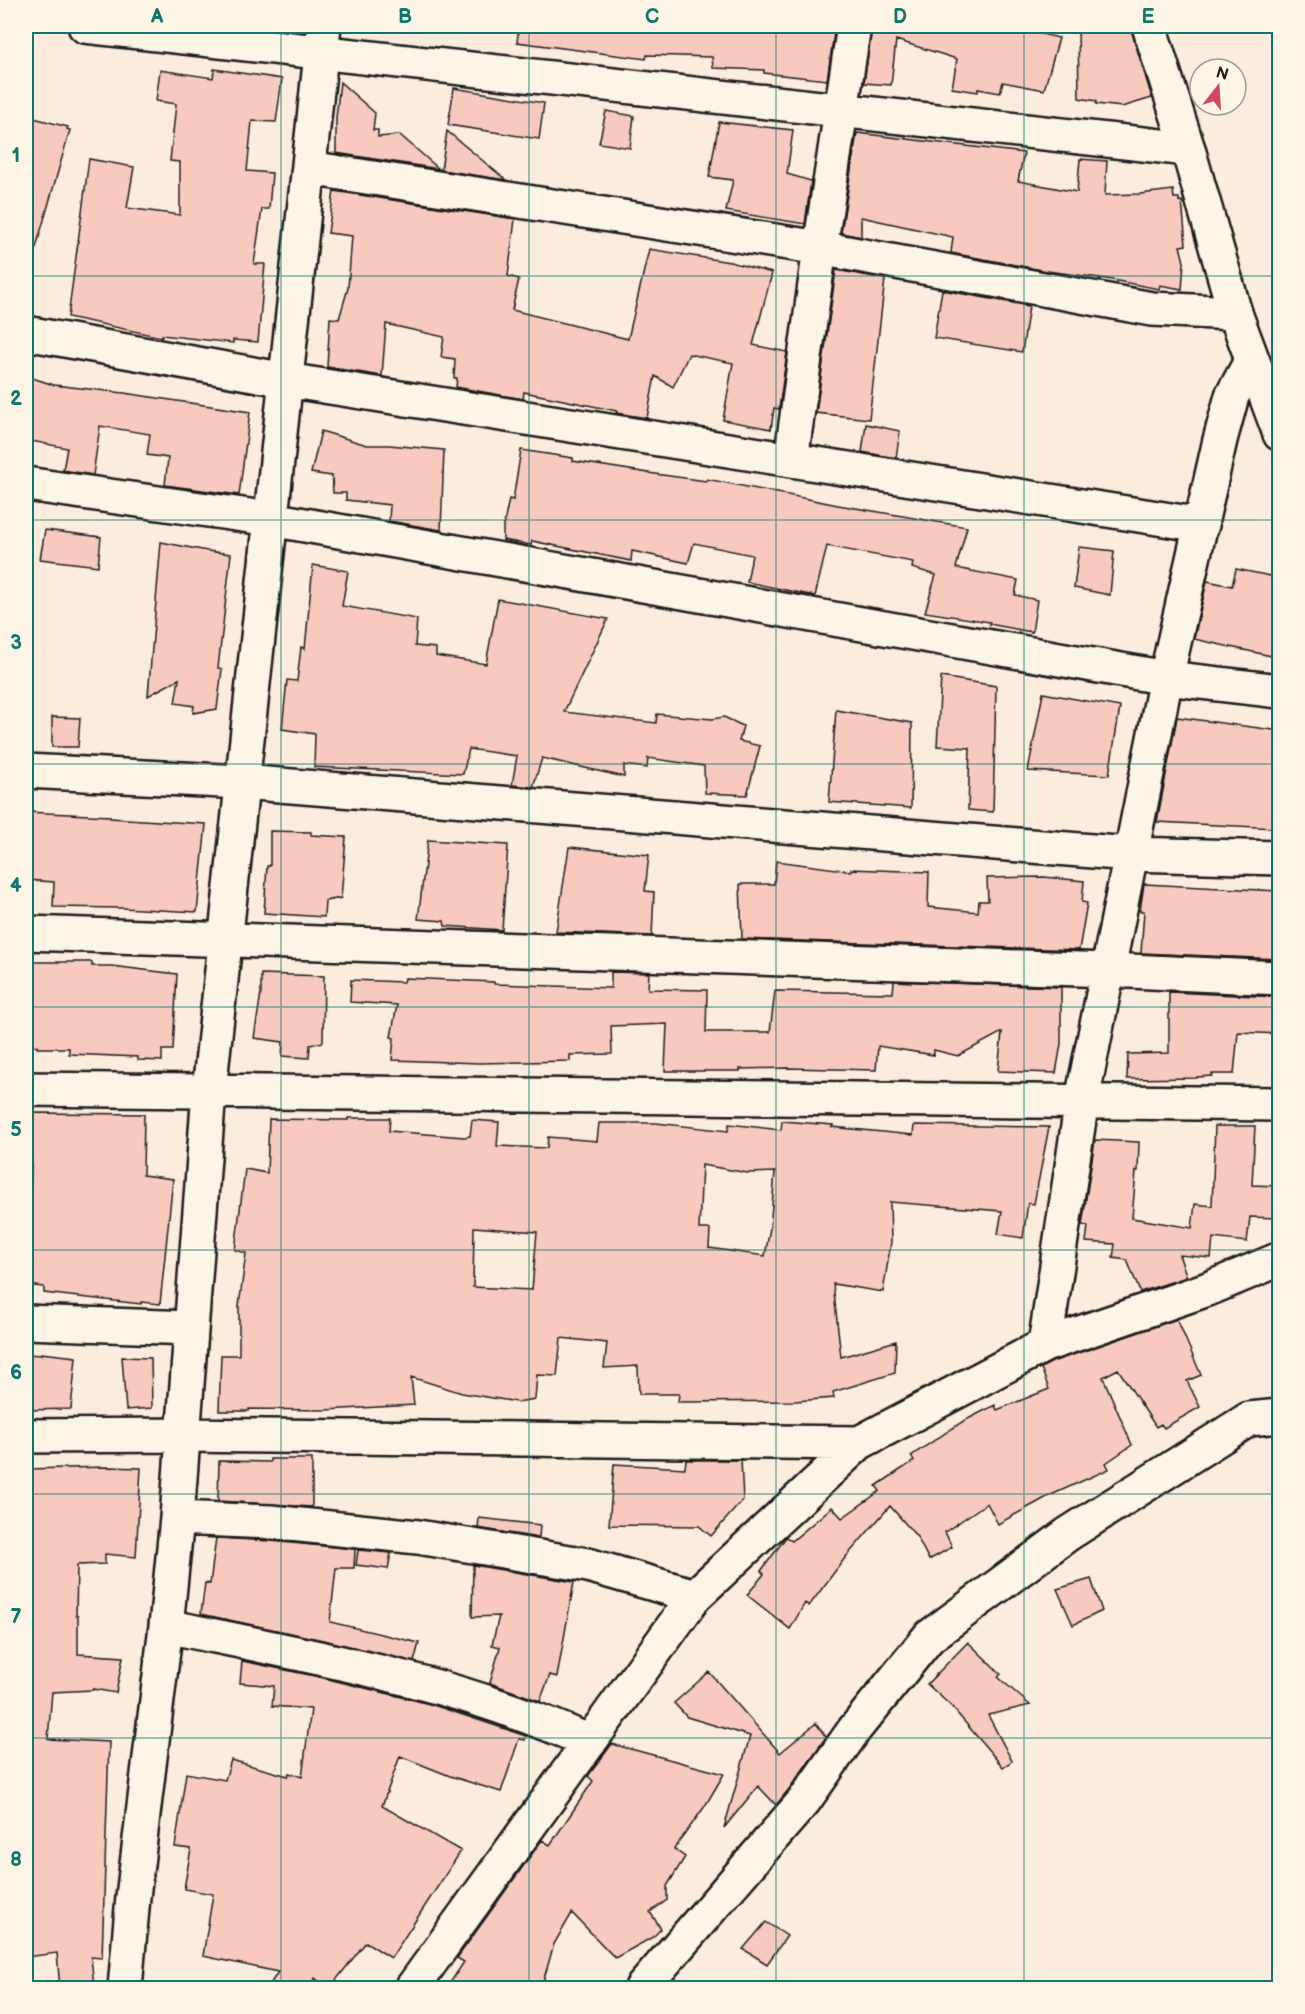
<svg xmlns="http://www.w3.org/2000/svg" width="1305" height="2014" font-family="'Balsamiq Sans',sans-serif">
  <rect width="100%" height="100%" fill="#fbecdd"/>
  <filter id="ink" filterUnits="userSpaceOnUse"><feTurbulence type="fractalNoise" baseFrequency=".0167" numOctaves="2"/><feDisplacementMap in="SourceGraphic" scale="12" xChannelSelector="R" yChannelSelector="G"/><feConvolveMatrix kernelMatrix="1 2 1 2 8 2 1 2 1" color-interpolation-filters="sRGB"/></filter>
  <g filter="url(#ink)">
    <!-- building -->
    <path fill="#f8c9bf" stroke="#1c1c1c" stroke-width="1.5" fill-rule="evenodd" d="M519 26H835L827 80 764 73V70L713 68 712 57 647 55 646 59 517 42Z
      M872 26H1016V28L1059 38 1044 90 1003 82 1000 93 978 89V92L952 88 957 59 896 40 891 85 864 83Z
      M1078 26 1093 28 1106 26H1130L1152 98 1122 107 1096 104V101L1079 98Z
      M214 69 282 79 276 122 252 121 247 171 272 173 269 209H262L254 264H265L258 342 233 340V343L162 335 161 337 68 317 89 159 134 167 127 208 180 215V162L170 161 176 104 156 101 160 70 213 78Z
      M340 82 375 113 373 130H378V137L400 135 439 169 336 153V118Z
      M454 88 544 103 539 139 448 125Z
      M606 111 634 116 630 148 599 143Z
      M26 116 68 127 67 129 70 130 33 258 26 257Z
      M719 122 793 130 787 174 811 181 805 224 726 211 733 180 709 177Z
      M447 131 506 180 441 170Z
      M857 133 1024 153 1018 181 1077 192 1080 159 1107 161 1105 195 1140 194 1173 190 1174 198H1179V202L1182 201 1186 245 1180 246 1184 262 1182 289 1160 285 1159 289 1107 279 1047 271 951 253 953 237 861 217V237L841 233Z
      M334 191 515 219 508 276 519 279 512 310 628 339 649 249 730 262 772 273 753 345 787 352 779 409 774 408 771 429 723 420 733 363 689 354 673 387 655 376 647 418 616 413 617 411 524 392 523 399 456 387 457 378H454L455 359 441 357 444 337 386 324 382 376 327 367 330 318 339 319 348 288 352 236 328 233Z
      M836 270 885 279 869 419 816 413Z
      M942 290 1029 306 1022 352 934 338Z
      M26 376 54 385 124 393 250 412 239 495 165 485 168 458 147 455 150 434 100 426 93 475 63 470 67 448 26 440Z
      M866 424 900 431 896 458 862 452Z
      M321 431 367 445H389L444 450 441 530 389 521 390 505 346 500V493H333L332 476 311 473Z
      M521 450 573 458V461L655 474 706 481 707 479 838 505 967 527 956 568 1018 580 1015 595 1037 600 1032 632 989 624 990 622 925 612 936 575 912 568 913 562 827 546 815 596 747 582 752 555 694 543 688 563 632 551 631 561 532 541 531 545 503 540V528L509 499 513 500Z
      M45 530 101 537 98 566 40 559Z
      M161 542 207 551 231 554 218 668 222 669 217 709 193 713 194 706 175 703 179 679 148 696Z
      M1079 547 1114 551 1110 595 1074 588Z
      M313 565 348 571 342 606 417 619 415 646 436 648V656L486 664 498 599 608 619 564 712 656 723 657 714 712 719 724 717 743 726 739 741 760 746 747 795 705 793 704 766 648 758 647 768 624 765V777L542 758 533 787 512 785 517 756 469 749 463 774 314 767 315 734 282 729 287 680 297 681 301 647 305 649Z
      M1236 569 1280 578V624L1276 657 1194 639 1207 581 1232 586Z
      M941 677 996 686 993 812 968 810 970 748 937 746Z
      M1043 693 1120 707 1109 775 1028 771Z
      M836 710 912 723 911 808 829 802Z
      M52 717 80 718 78 747H52Z
      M1177 717 1280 731V800L1276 828 1157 822Z
      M26 812 110 816V818L206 824 197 912 122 908 53 907 54 882 26 880Z
      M270 831 311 832V835L346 837 341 898 325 901 324 917 264 913 267 866H270Z
      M428 840 508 845 502 930 445 926 444 921 418 919Z
      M569 847 649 855 645 891 654 892 652 936 556 932Z
      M776 861 851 871V869L929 872 928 907 978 912 979 901H988L987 878 1044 877 1084 881 1082 902 1087 903 1079 950 742 939 740 884H774Z
      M1144 884 1280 891V959L1141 953 1144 911H1140Z
      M26 962H92V966H111L177 974 173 1050H162V1061L138 1060V1057L69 1054V1048H37V1046H26Z
      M611 972 649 973 648 989 707 990 706 1032H770L775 991 893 993 894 981 1061 987V1044L1056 1073 998 1071 1002 1032 958 1056 934 1050V1055L878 1046 876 1070 788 1068 740 1069V1071H665L667 1024 611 1026 612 1054 570 1055V1061L479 1063 392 1060 394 1038 391 1037 397 1005 350 1002 351 980 404 982 405 978 494 982V984L611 988Z
      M261 974 324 976 323 1042 310 1045 309 1058 282 1056 283 1042 254 1038 261 993Z
      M1169 992 1280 997V1034L1238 1032 1234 1074H1212V1076L1197 1077V1078L1127 1079 1128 1054 1169 1053Z
      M33 1113 144 1114 143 1175 173 1179 160 1304 141 1302V1304L44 1293V1287L26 1285V1204H30Z
      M348 1118H390L389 1131 464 1137 470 1136 472 1120 499 1122 497 1146 547 1148 548 1137 597 1141 599 1123H656L728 1131 729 1124 781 1130 782 1121 833 1125 832 1127 913 1135 914 1125 1049 1127 1034 1204 1028 1203 1023 1238 998 1234 1002 1211 890 1202 891 1242 883 1292 833 1284 841 1357 896 1341 895 1373 833 1392 834 1398 795 1401 678 1402 679 1394H639L638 1366 604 1368 607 1343 561 1338 557 1376 537 1375 535 1399 517 1402 462 1393 411 1377 414 1405 325 1410 249 1409V1411H219L221 1355H239V1306L246 1253 235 1250 245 1169 267 1173 269 1119 348 1120ZM702 1165 748 1173 775 1172 770 1228 765 1256 709 1248 710 1229H699ZM474 1227 537 1232 532 1290 473 1287Z
      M1215 1126H1255L1252 1185 1277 1186 1276 1218 1250 1217 1247 1242 1213 1238 1211 1258 1179 1255 1187 1277 1140 1292 1127 1260 1113 1258 1115 1244 1086 1242 1088 1226 1082 1225 1095 1140 1139 1142 1138 1171H1136L1132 1218 1192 1228 1195 1204 1212 1206Z
      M1177 1319 1201 1375 1187 1381 1200 1407 1164 1428 1161 1424 1156 1427 1118 1369 1103 1377 1132 1445 1106 1463 1109 1469 1049 1496 998 1524 987 1503 945 1532 952 1547 929 1560 917 1537 890 1506 845 1558 809 1606 805 1603 790 1629 747 1595 764 1574 761 1571 786 1537 792 1541 832 1507 842 1518 880 1491 876 1486 914 1461 911 1456 962 1422 995 1405 997 1410 1049 1389 1041 1368 1052 1362Z
      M41 1353 76 1357 71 1409 26 1410V1354L41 1355Z
      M122 1357 151 1358 152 1408 126 1410Z
      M270 1459H312V1507L218 1501 219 1461 270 1462Z
      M686 1460H741L743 1500 711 1536 699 1526 609 1525 614 1464 685 1468Z
      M108 1467 141 1468 136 1557 105 1554V1564L77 1565 76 1616H78V1654L123 1657 116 1693 93 1689V1690L52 1692 48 1739 109 1742 102 1958 91 1957 94 1986 60 1989 57 1953 26 1957V1469Z
      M479 1518 540 1525 539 1538 478 1528Z
      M216 1538 270 1541 355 1549 354 1568H336L330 1622 419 1643 414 1662 332 1642 201 1614 205 1583 210 1584Z
      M358 1550 391 1553 388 1569 356 1565Z
      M473 1565 574 1582 557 1677 550 1675 540 1701 490 1683 500 1647 492 1645 499 1616 472 1617Z
      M1091 1579 1102 1611 1073 1625 1057 1589Z
      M968 1642 1001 1674 998 1677 1030 1705 988 1715 1012 1761 1003 1767 951 1706 927 1684Z
      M242 1661 324 1678 430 1704 526 1736 525 1740 519 1739 501 1792 450 1776 400 1756 382 1806 461 1851 391 1958 366 1942 329 1989 315 1978 307 1989H267L278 1972 203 1956 213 1894 184 1889 191 1849 175 1847 186 1773 225 1780 231 1760 288 1776 289 1773 302 1777 311 1709 272 1706 274 1686 240 1683Z
      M709 1672 780 1753 816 1723 826 1737 789 1789 776 1805 758 1786 724 1828 750 1736 687 1717 674 1703Z
      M612 1744 724 1774 705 1806 674 1849 685 1857 667 1886V1900L650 1912 661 1929 653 1937 615 1958 572 1913 554 1944 541 1989H446L464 1962 457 1958 542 1840 550 1845 593 1781 588 1776Z
      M766 1922 787 1936 767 1964 743 1949Z"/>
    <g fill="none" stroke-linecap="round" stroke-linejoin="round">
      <defs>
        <path id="minor" d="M85 26 1188 149
          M309 168 820 248 1152 309 1235 313
          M26 333 286 380 1202 525
          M791 460 820 248 854 26
          M26 484 271 519 1166 678 1280 691
          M26 771 242 782 1130 854 1280 858
          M26 933 1108 970 1280 978
          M26 1089 1280 1104
          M26 1322 191 1328
          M1045 1345 1082 1100 1166 678 1220 440 1232 396 1251 361
          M26 1436 183 1435 859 1443
          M177 1518 271 1522 418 1537 588 1565 695 1596
          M166 1626C310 1656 456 1681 590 1742
          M125 1988 133 1897 166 1626 177 1518 209 1091 324 26
          M412 1988 695 1596 859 1443 1045 1345 1208 1289 1280 1259
          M642 1988 804 1801 854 1730 929 1637 1068 1534 1249 1419 1280 1416"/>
        <path id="tertiary" d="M1149 26 1188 149 1235 313 1280 434"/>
      </defs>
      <!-- minor casing -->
      <use href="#minor" stroke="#1c1c1c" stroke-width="38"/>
      <!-- tertiary casing -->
      <use href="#tertiary" stroke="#1c1c1c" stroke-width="38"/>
      <!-- minor -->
      <use href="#minor" stroke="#fcf5e5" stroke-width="33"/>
      <!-- tertiary -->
      <use href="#tertiary" stroke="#fcf5e5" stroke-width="33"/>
    </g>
  </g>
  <!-- grid -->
  <path fill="none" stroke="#0f766e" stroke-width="1.5" stroke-opacity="0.55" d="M281 26V1988M529 26V1988M776 26V1988M1024 26V1988M26 276H1280M26 520H1280M26 764H1280M26 1007H1280M26 1250H1280M26 1494H1280M26 1738H1280"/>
  <!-- margin -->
  <rect width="1305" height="2014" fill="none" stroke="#fcf5e5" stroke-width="66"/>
  <!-- north arrow -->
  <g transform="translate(1218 87) rotate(17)"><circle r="28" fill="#fcf5e5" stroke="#a29e95" stroke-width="1.5"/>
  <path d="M0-4.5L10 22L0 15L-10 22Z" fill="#d1495b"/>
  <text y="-9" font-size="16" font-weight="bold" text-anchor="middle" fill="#1c1c1c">N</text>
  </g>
  <rect x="33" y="33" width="1239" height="1948" fill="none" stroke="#0f766e" stroke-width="2"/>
  <g font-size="20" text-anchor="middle" font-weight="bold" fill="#0f766e">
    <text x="157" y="23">A</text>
    <text x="405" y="23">B</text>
    <text x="652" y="23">C</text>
    <text x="900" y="23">D</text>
    <text x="1148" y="23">E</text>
    <text x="16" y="162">1</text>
    <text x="16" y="405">2</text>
    <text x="16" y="649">3</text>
    <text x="16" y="892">4</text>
    <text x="16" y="1136">5</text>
    <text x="16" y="1379">6</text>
    <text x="16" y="1623">7</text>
    <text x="16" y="1866">8</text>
  </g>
</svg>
